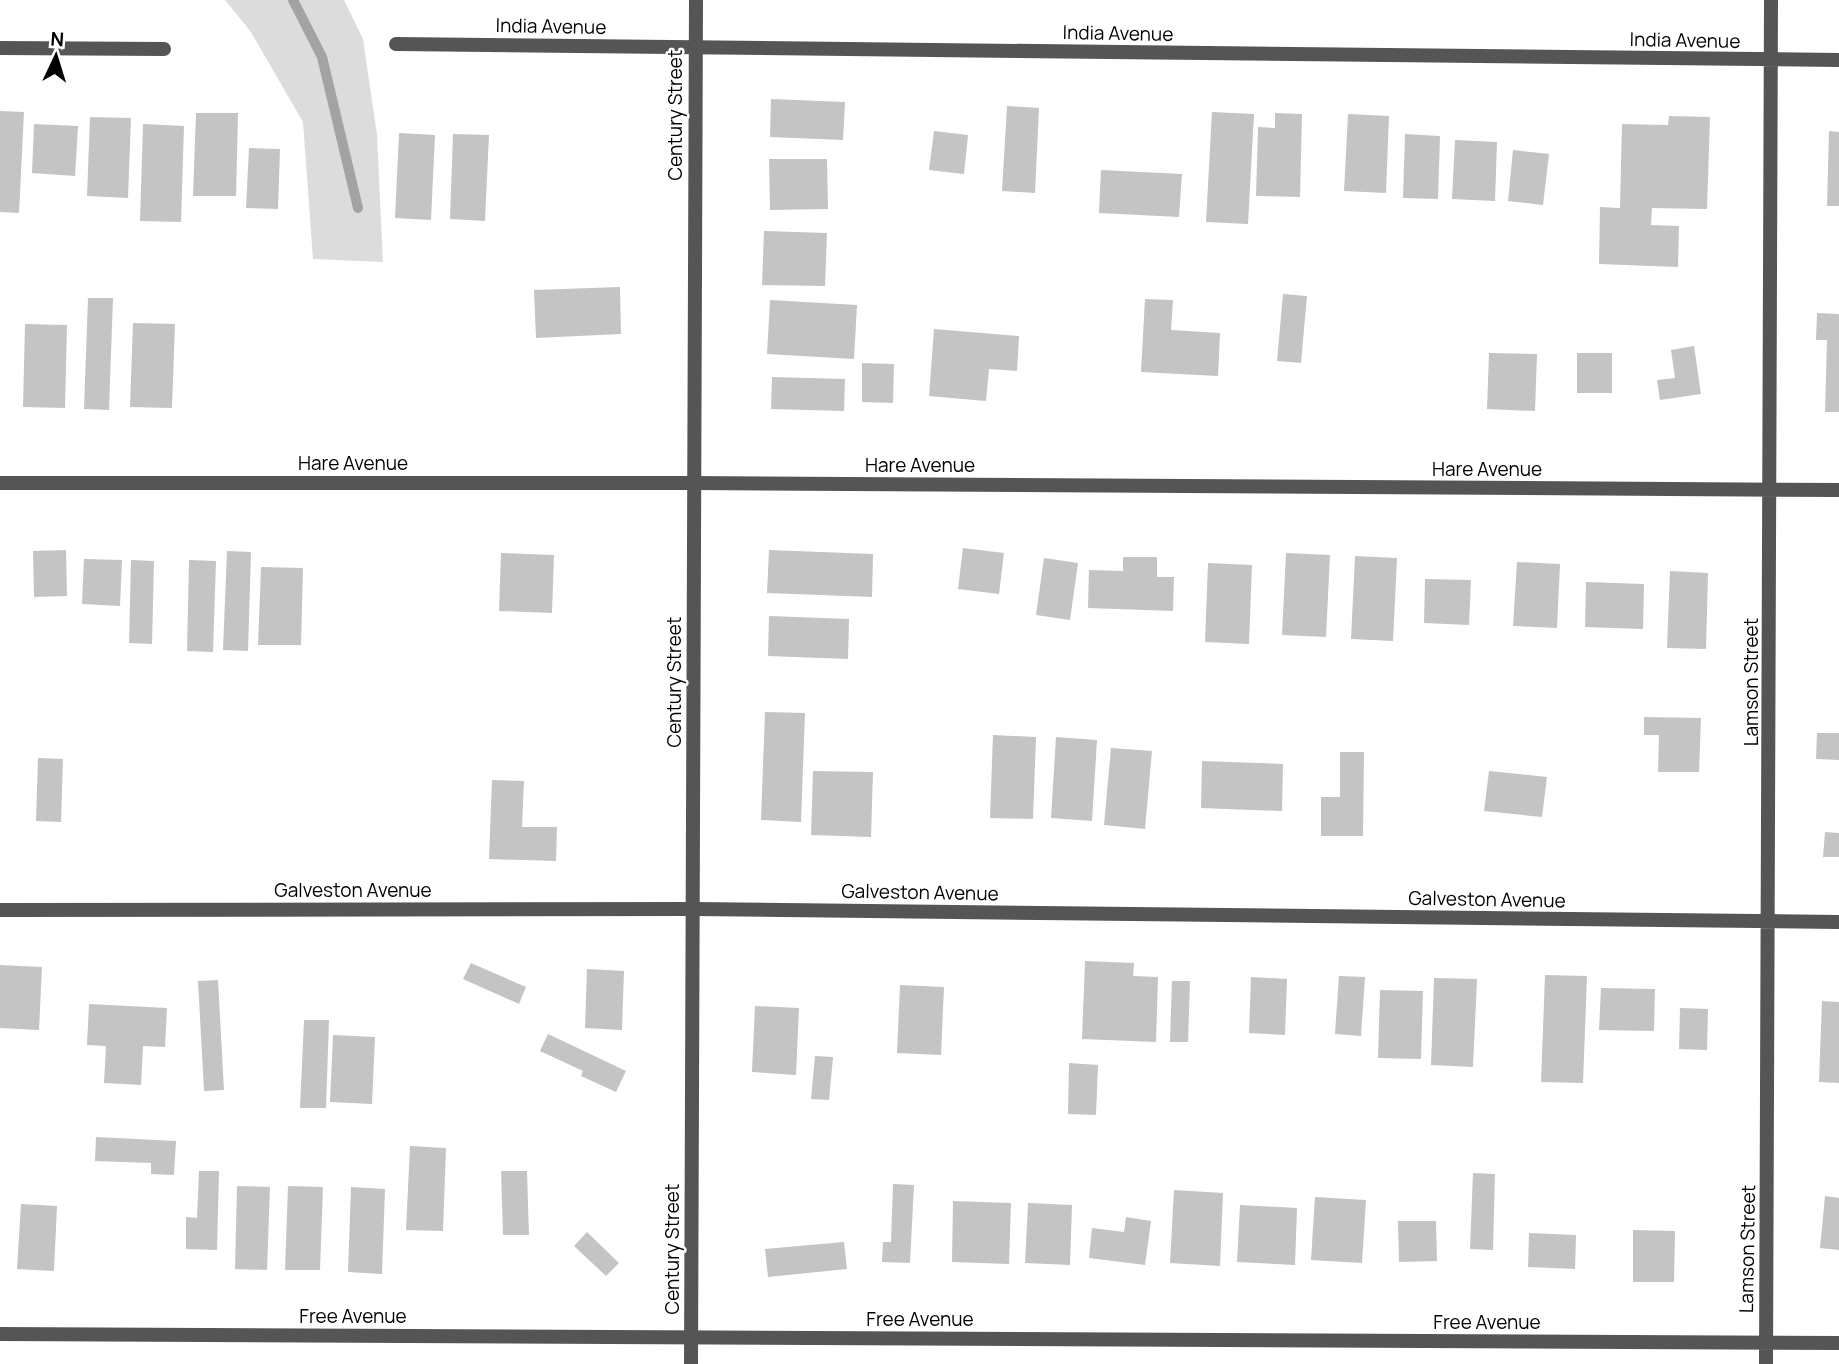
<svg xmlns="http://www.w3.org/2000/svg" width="1839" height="1364" font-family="Manrope,sans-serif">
  <rect width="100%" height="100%" fill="#fff"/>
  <!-- green -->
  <path fill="#dcdcdc" d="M225 0H344L363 39 377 135 383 262 313 259 303 122 251 32Z"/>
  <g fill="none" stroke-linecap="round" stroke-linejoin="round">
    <!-- stream -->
    <path stroke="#a3a3a3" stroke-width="10" d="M293 0 322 57 358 208"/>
  </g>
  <!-- building -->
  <path fill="#c4c4c4" d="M771 99 845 102 843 140 770 137Z
    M1007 106 1039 108 1035 193 1002 191Z
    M0 111 24 112 19 213 0 212Z
    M1212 112 1254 114 1248 224 1206 222Z
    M196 113H238L236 196H193Z
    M1275 113 1302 114 1300 197 1256 196 1258 127 1275 128Z
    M1348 114 1389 116 1386 193 1344 191Z
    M1669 116 1710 117 1707 209 1652 208 1651 225 1679 226 1678 267 1599 264 1600 207 1620 208 1622 124 1668 125Z
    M90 117 131 118 128 198 87 196Z
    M34 124 78 126 75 176 32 173Z
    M143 124 184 126 181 222 140 221Z
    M934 131 968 135 964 174 929 170Z
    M1829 131 1839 132V206H1827Z
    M399 133 435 135 431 220 395 218Z
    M453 134 489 135 485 221 450 219Z
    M1405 134 1440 136 1438 199 1403 198Z
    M1455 140 1497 142 1495 201 1452 199Z
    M249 148 280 149 278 209 246 208Z
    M1513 150 1549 154 1543 205 1508 201Z
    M769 159H827L828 209 770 210Z
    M1101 170 1182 174 1179 217 1099 213Z
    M764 231 827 233 825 286 762 285Z
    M620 287 621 334 536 338 534 290Z
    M1283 294 1307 296 1301 363 1277 361Z
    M88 298H113L109 410 84 409Z
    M1145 299 1173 300 1171 330 1220 333 1218 376 1141 372Z
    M770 300 857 305 854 359 767 354Z
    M1817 313 1839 314V412H1825L1827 340H1816Z
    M133 323 175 324 172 408 130 407Z
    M25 324 67 325 65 408 23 407Z
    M934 329 1019 336 1017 371 989 369 986 401 929 396Z
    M1694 346 1701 394 1660 400 1657 380 1675 378 1671 350Z
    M1489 353 1537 354 1535 411 1487 409Z
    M1577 353H1612V393H1577Z
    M862 363 894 364 893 403 862 402Z
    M772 377 845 379 844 411 771 409Z
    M963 548 1004 553 999 594 958 589Z
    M66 550 67 596 34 597 33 551Z
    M769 550 873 554 872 597 767 593Z
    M227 551 251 552 248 651 223 650Z
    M501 553 554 555 552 613 499 611Z
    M1286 553 1330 555 1326 637 1282 635Z
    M1355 556 1397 558 1393 641 1351 639Z
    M1123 557H1157V577H1174L1173 611 1088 608 1089 570 1123 571Z
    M1044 558 1078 563 1070 620 1036 615Z
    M84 559 122 560 120 606 82 604Z
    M131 560 154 561 152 644 129 643Z
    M189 560 216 561 213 652 187 651Z
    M1517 562 1560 564 1557 628 1513 626Z
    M1208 563 1252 565 1249 644 1205 642Z
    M261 567 303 568 301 645H258Z
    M1670 571 1708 573 1706 649 1667 648Z
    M1425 579 1471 580 1469 625 1424 623Z
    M1586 582 1644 584 1643 629 1585 627Z
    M769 616 849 619 848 659 768 656Z
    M765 712 805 713 801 822 761 820Z
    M1644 717 1701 718 1699 772H1658L1659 735H1644Z
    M1817 733H1839V760L1816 759Z
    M993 735 1036 737 1033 819 990 818Z
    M1056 737 1097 740 1092 821 1051 818Z
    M1111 748 1152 751 1145 829 1104 825Z
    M1340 752H1364L1363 836H1321V797H1340Z
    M38 758 63 759 61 822 36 821Z
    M1202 761 1283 764 1282 811 1201 808Z
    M813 771 873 772 871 837 811 835Z
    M1489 771 1547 777 1542 817 1484 811Z
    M492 780 524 781 522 827H557L556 861 489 859Z
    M1825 832 1839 833V857H1823Z
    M1085 961 1134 963 1133 976 1158 977 1156 1042 1082 1039Z
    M471 963 526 987 519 1004 463 979Z
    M0 965 42 967 39 1030 0 1028Z
    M587 969 624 971 622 1030 585 1028Z
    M1545 975 1587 976 1583 1083 1541 1082Z
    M1339 976 1365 977 1361 1036 1335 1034Z
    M1251 977 1287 979 1285 1035 1249 1033Z
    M1434 978 1477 979 1473 1067 1431 1065Z
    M218 980 224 1090 204 1091 198 981Z
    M1172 981H1190L1188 1042H1170Z
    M900 985 944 987 941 1055 897 1053Z
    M1601 988 1655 989 1654 1031 1599 1030Z
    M1380 990 1423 991 1421 1059 1378 1058Z
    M1822 1001 1839 1002V1083L1819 1082Z
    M89 1004 167 1008 165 1047 143 1046 141 1085 104 1083 106 1046 87 1045Z
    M755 1006 799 1008 796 1075 752 1072Z
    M1680 1008 1708 1009 1707 1050 1679 1049Z
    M304 1020H329L326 1108H300Z
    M548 1034 626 1071 616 1092 581 1076 583 1071 540 1051Z
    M333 1035 375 1037 372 1104 330 1102Z
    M815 1056 833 1057 829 1100 811 1099Z
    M1069 1063 1098 1065 1096 1115 1068 1114Z
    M96 1137 176 1141 174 1175 151 1174V1163L95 1161Z
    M410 1146 446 1148 443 1231 406 1230Z
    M199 1171H219L217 1250 186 1249V1217L197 1218Z
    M501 1171H527L529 1235H503Z
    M1473 1173 1495 1174 1493 1250 1470 1249Z
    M893 1184 914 1185 910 1263 882 1262 883 1242H891Z
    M237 1186 270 1187 267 1270 235 1269Z
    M288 1186 323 1187 320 1270H285Z
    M351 1187 385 1189 382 1274 348 1272Z
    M1174 1190 1223 1193 1220 1266 1170 1263Z
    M1825 1196 1839 1198V1250L1820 1248Z
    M1315 1197 1366 1200 1362 1263 1311 1260Z
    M953 1201 1011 1203 1009 1264 952 1262Z
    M1028 1203 1072 1205 1070 1265 1025 1263Z
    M21 1204 57 1206 54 1271 17 1269Z
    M1240 1205 1297 1208 1295 1265 1237 1262Z
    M1126 1217 1151 1221 1145 1265 1089 1258 1092 1228 1124 1232Z
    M1398 1221H1436L1437 1261 1399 1262Z
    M1633 1230 1675 1231 1674 1282H1633Z
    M587 1232 619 1263 606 1276 574 1246Z
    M1529 1233 1576 1235 1575 1269 1528 1267Z
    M844 1242 847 1269 768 1277 765 1249Z"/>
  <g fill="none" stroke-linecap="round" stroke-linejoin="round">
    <!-- minor -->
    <path stroke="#555" stroke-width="14" d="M396 44 1839 60
      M0 48 164 49
      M0 483H692L1839 490
      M0 910 694 909 1839 922
      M0 1334 1839 1343
      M1766 1364 1771 0"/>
    <!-- tertiary -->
    <path stroke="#555" stroke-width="14" d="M691 1364 696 0"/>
  </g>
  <g text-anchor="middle" stroke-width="5" stroke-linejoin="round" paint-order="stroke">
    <!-- street labels -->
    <g font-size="19" fill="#000" stroke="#fff">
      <text transform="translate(551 26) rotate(1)" y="7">India Avenue</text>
      <text transform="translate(1118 33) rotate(1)" y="7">India Avenue</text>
      <text transform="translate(1685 40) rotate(1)" y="7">India Avenue</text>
      <text transform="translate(675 115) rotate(-90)" y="7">Century Street</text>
      <text x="353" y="470">Hare Avenue</text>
      <text x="920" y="472">Hare Avenue</text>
      <text x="1487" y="476">Hare Avenue</text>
      <text transform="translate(674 682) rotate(-90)" y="7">Century Street</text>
      <text transform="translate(1751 682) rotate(-90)" y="7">Lamson Street</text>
      <text x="353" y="897">Galveston Avenue</text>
      <text transform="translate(920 892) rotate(1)" y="7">Galveston Avenue</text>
      <text transform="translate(1487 899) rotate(1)" y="7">Galveston Avenue</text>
      <text transform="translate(672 1249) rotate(-90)" y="7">Century Street</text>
      <text transform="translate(1747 1249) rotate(-89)" y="7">Lamson Street</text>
      <text x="353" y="1323">Free Avenue</text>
      <text x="920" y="1326">Free Avenue</text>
      <text x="1487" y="1329">Free Avenue</text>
    </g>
  </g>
  <!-- north arrow -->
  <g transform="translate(56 56) rotate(4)" stroke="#ffffff" stroke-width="5" paint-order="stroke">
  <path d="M0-5L12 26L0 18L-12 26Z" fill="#000000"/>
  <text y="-10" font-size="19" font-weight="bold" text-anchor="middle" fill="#000000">N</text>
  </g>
</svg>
